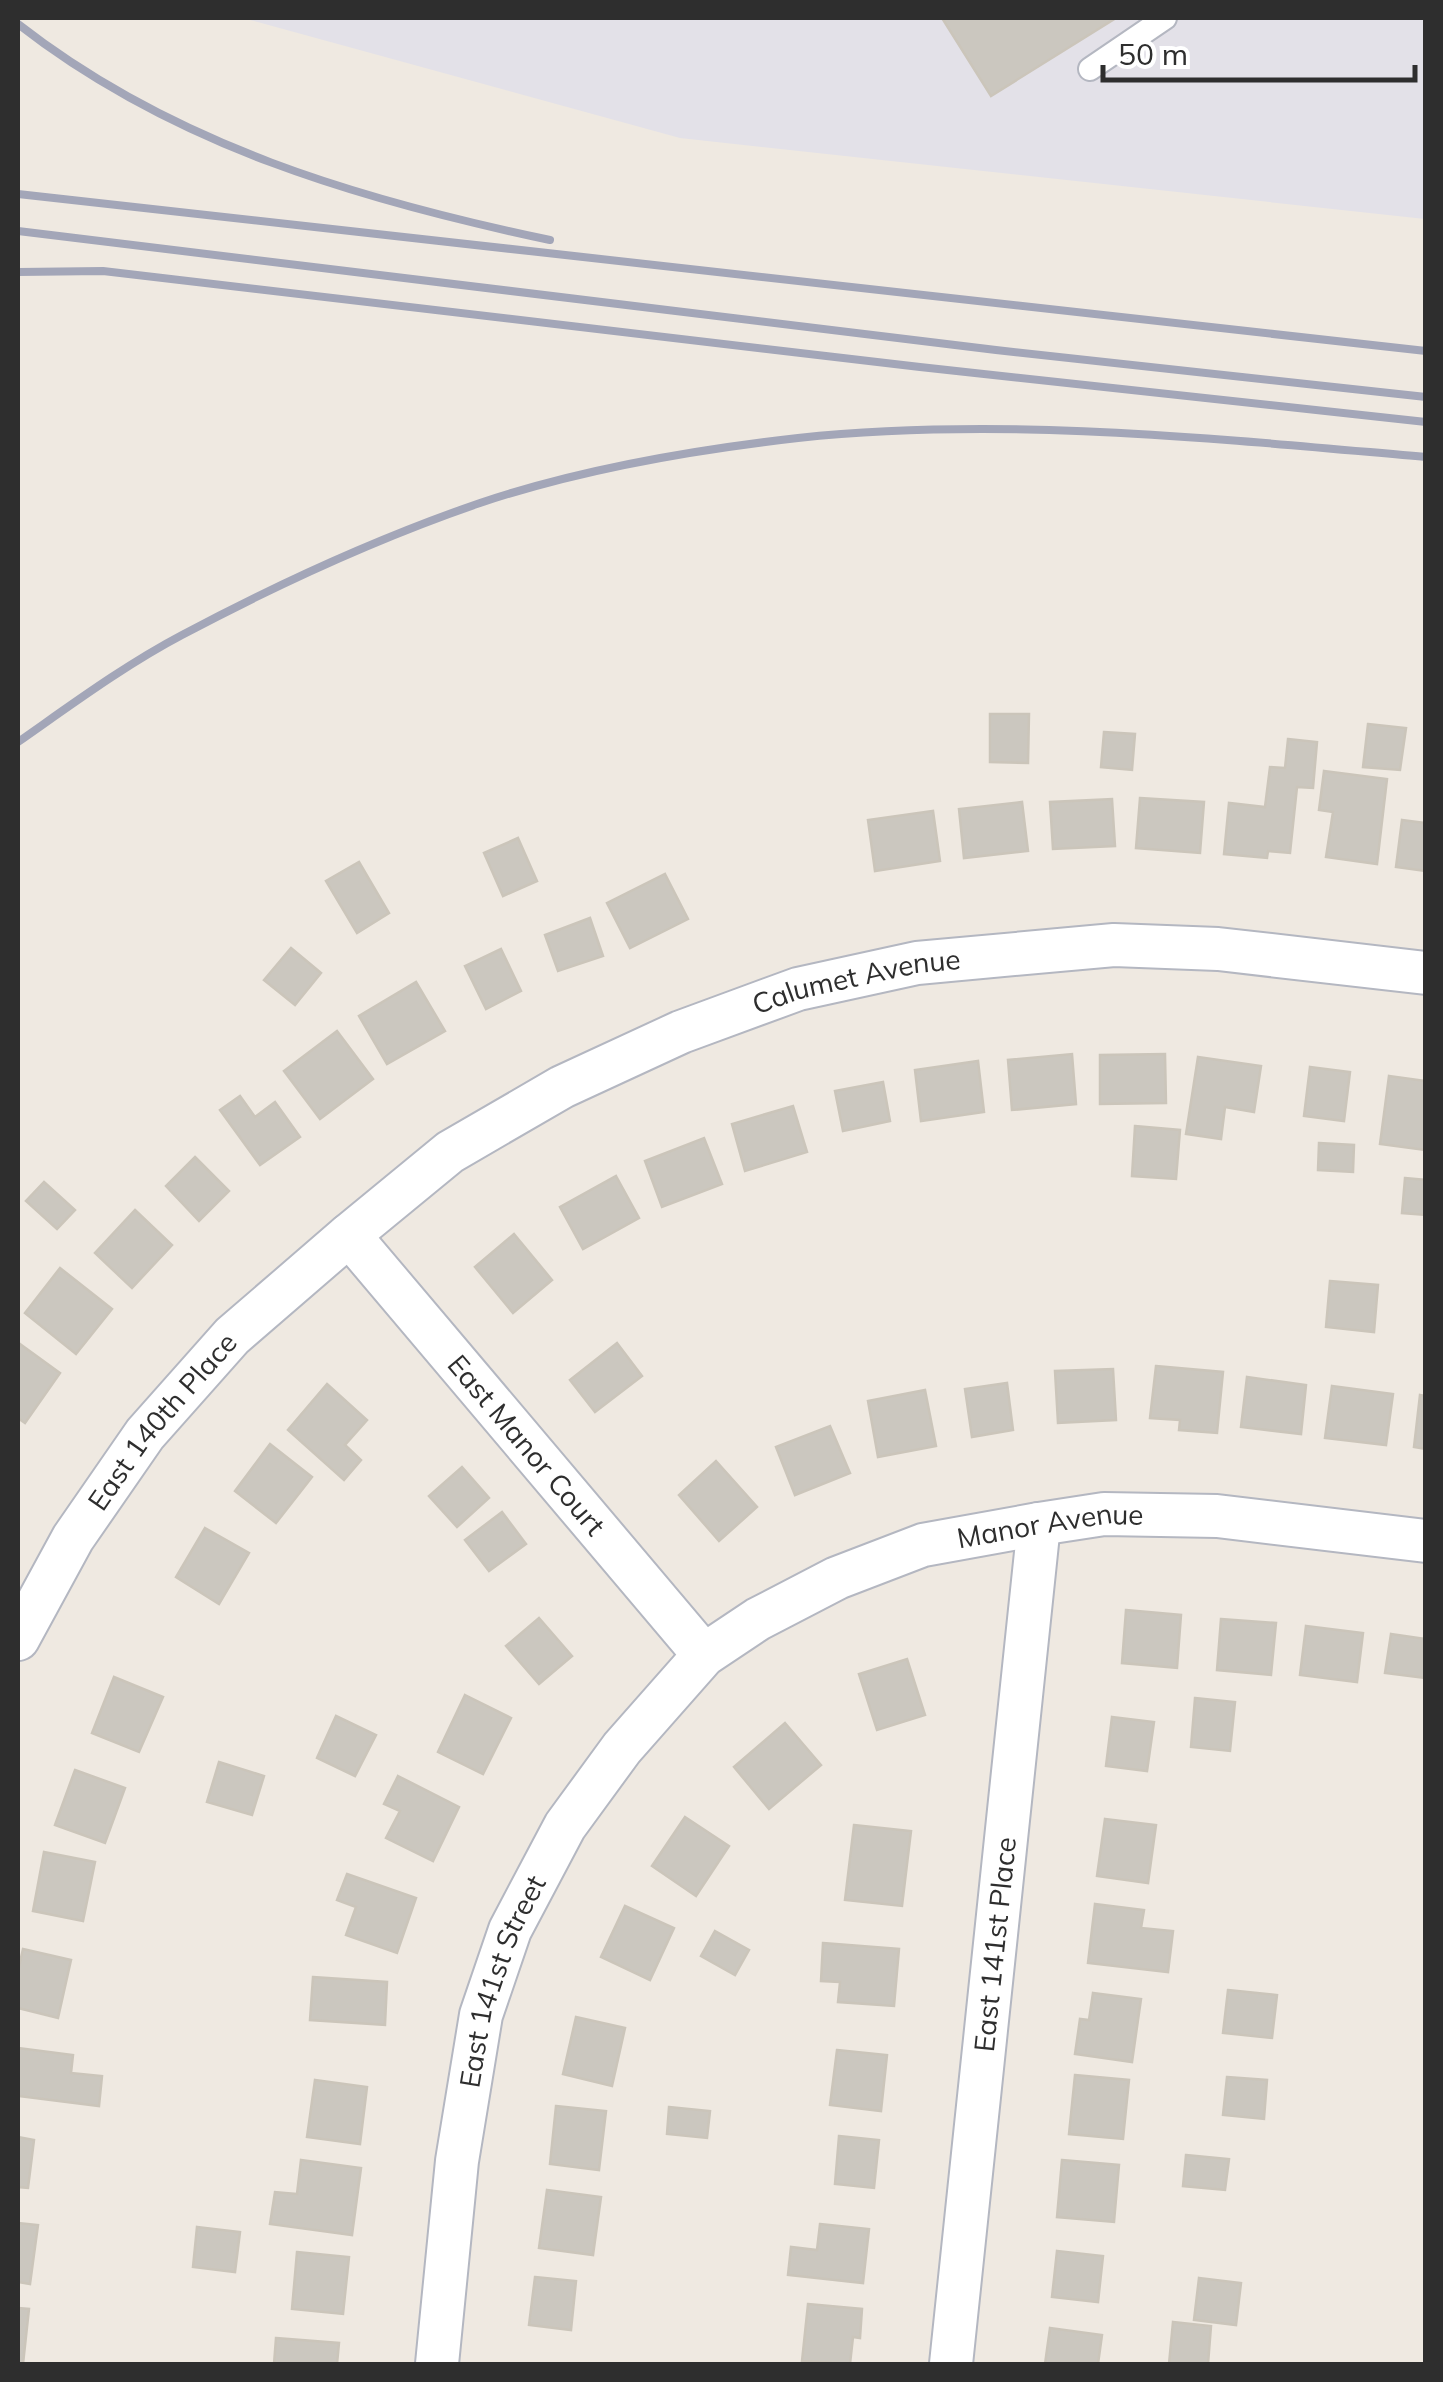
<svg xmlns="http://www.w3.org/2000/svg" width="1443" height="2382" font-family="Mulish,sans-serif">
  <rect width="100%" height="100%" fill="#efe9e1"/>
  <!-- industrial -->
  <path fill="#e3e1e8" d="M243 18H1425V219L680 138Z"/>
  <!-- building -->
  <path fill="#cbc7bf" stroke="#cbc5ba" stroke-width="2.5" d="M942 18H1116L991 96Z
    M990 714H1029L1028 763 990 762Z
    M1368 724 1406 728 1400 770 1363 767Z
    M1104 732 1135 734 1132 770 1101 767Z
    M1288 739 1317 742 1313 788 1297 787 1290 853 1268 851 1267 858 1224 854 1229 803 1265 807 1270 767 1285 768Z
    M1324 771 1387 779 1377 864 1326 857 1333 812 1319 810Z
    M1140 798 1204 802 1200 853 1136 848Z
    M1112 799 1115 846 1053 849 1050 802Z
    M1022 802 1028 851 964 858 959 809Z
    M933 811 940 861 875 871 868 820Z
    M1402 820 1426 823V871L1396 867Z
    M518 838 537 881 503 896 484 853Z
    M359 862 389 913 357 933 326 881Z
    M665 874 688 919 630 948 607 903Z
    M590 918 603 956 558 971 545 935Z
    M291 948 321 973 295 1005 264 980Z
    M501 949 521 991 486 1009 465 966Z
    M416 982 445 1031 387 1064 359 1016Z
    M337 1031 373 1079 320 1119 284 1071Z
    M1072 1054 1076 1104 1012 1110 1008 1060Z
    M1165 1054 1166 1103 1100 1104V1055Z
    M1198 1057 1261 1066 1254 1112 1225 1107 1221 1139 1186 1134Z
    M978 1061 984 1112 921 1121 915 1070Z
    M1310 1067 1350 1072 1344 1121 1304 1116Z
    M1389 1076 1426 1081V1150L1380 1144Z
    M883 1082 890 1121 843 1131 835 1091Z
    M240 1096 255 1117 275 1102 300 1137 260 1165 220 1110Z
    M793 1106 807 1152 745 1171 732 1124Z
    M1135 1126 1180 1130 1176 1179 1132 1176Z
    M704 1138 722 1184 662 1207 645 1161Z
    M1319 1143 1354 1145 1353 1172 1318 1170Z
    M195 1157 229 1191 199 1221 166 1186Z
    M616 1176 639 1218 583 1249 560 1207Z
    M1405 1178 1426 1180V1215L1402 1213Z
    M44 1182 75 1210 57 1229 26 1201Z
    M135 1210 172 1245 132 1288 95 1253Z
    M514 1234 552 1280 513 1313 475 1267Z
    M60 1268 112 1309 76 1354 25 1313Z
    M1330 1281 1378 1285 1374 1332 1326 1327Z
    M617 1343 642 1376 595 1412 570 1380Z
    M20 1344 60 1373 25 1423 18 1418V1348Z
    M1156 1366 1223 1372 1217 1433 1179 1430 1180 1420 1150 1418Z
    M1113 1369 1116 1420 1058 1423 1055 1371Z
    M1247 1377 1306 1385 1301 1434 1241 1427Z
    M1007 1383 1013 1430 972 1437 965 1389Z
    M327 1384 367 1420 345 1445 361 1460 344 1480 288 1430Z
    M1332 1386 1393 1394 1386 1445 1325 1438Z
    M925 1390 936 1446 878 1457 868 1401Z
    M1420 1395 1426 1396V1449L1414 1447Z
    M830 1426 850 1473 795 1495 776 1447Z
    M270 1444 312 1477 276 1523 235 1491Z
    M716 1461 757 1507 719 1541 679 1495Z
    M462 1467 489 1498 457 1527 429 1496Z
    M502 1512 526 1544 489 1571 465 1540Z
    M205 1528 249 1553 219 1604 176 1577Z
    M1126 1610 1181 1615 1177 1668 1122 1663Z
    M539 1618 572 1656 539 1684 506 1646Z
    M1221 1619 1276 1623 1271 1675 1217 1670Z
    M1306 1626 1363 1633 1357 1682 1300 1675Z
    M1391 1634 1426 1639V1678L1385 1673Z
    M907 1659 925 1715 877 1730 859 1674Z
    M114 1677 163 1697 139 1752 92 1733Z
    M465 1695 511 1718 483 1774 438 1752Z
    M1195 1698 1235 1702 1230 1751 1191 1747Z
    M336 1716 376 1735 355 1776 317 1758Z
    M1112 1717 1154 1722 1147 1771 1106 1766Z
    M785 1723 821 1765 769 1809 734 1767Z
    M219 1762 264 1776 252 1815 207 1802Z
    M75 1770 125 1788 105 1843 55 1825Z
    M398 1776 459 1807 433 1861 386 1838 400 1811 384 1804Z
    M685 1817 729 1846 696 1896 652 1866Z
    M1105 1819 1156 1825 1148 1883 1097 1876Z
    M854 1825 911 1831 902 1906 845 1900Z
    M44 1852 95 1862 83 1921 33 1911Z
    M347 1874 416 1898 397 1953 346 1935 356 1907 337 1900Z
    M1095 1904 1144 1910 1141 1928 1173 1931 1168 1972 1088 1963Z
    M625 1906 674 1928 650 1980 601 1957Z
    M715 1931 749 1950 735 1975 701 1956Z
    M823 1943 899 1949 894 2006 838 2002 840 1982 821 1981Z
    M23 1949 71 1960 58 2018 18 2008V1971Z
    M313 1977 387 1982 385 2025 310 2020Z
    M1228 1990 1277 1995 1272 2038 1223 2033Z
    M1093 1993 1141 1999 1132 2062 1075 2054 1080 2019 1089 2020Z
    M576 2017 625 2028 612 2086 563 2074Z
    M18 2048 73 2055 71 2073 102 2076 99 2106 18 2096Z
    M837 2050 887 2055 881 2111 830 2105Z
    M1075 2075 1129 2080 1123 2139 1069 2134Z
    M1227 2077 1267 2080 1264 2119 1223 2115Z
    M315 2080 367 2087 360 2144 307 2137Z
    M556 2106 606 2111 599 2170 550 2164Z
    M669 2107 710 2111 707 2138 667 2134Z
    M839 2136 879 2140 874 2188 835 2184Z
    M18 2137 34 2140 28 2188 18 2187Z
    M1186 2155 1229 2159 1225 2190 1183 2186Z
    M301 2160 361 2168 352 2235 270 2224 275 2192 297 2194Z
    M1062 2160 1119 2165 1114 2222 1057 2217Z
    M547 2190 601 2197 593 2255 539 2248Z
    M18 2223 38 2225 30 2284 18 2282Z
    M820 2224 869 2229 863 2283 788 2275 791 2247 817 2250Z
    M197 2227 240 2232 235 2272 193 2267Z
    M1057 2251 1103 2256 1098 2302 1052 2297Z
    M297 2252 349 2257 343 2314 292 2309Z
    M535 2277 576 2281 571 2330 529 2325Z
    M1199 2278 1241 2283 1236 2325 1194 2320Z
    M808 2304 862 2309 860 2338 853 2337 850 2364 802 2361Z
    M18 2308 29 2309 23 2364H18Z
    M1173 2322 1211 2326 1208 2364H1169Z
    M1050 2328 1102 2335 1098 2364H1045Z
    M276 2338 339 2343 337 2364H274Z"/>
  <g fill="none" stroke-linecap="round" stroke-linejoin="round">
    <defs>
      <path id="lane" d="M1090 69 1165 18"/>
      <g id="street">
        <path id="s1" d="M349 1235 704 1655"/>
        <path id="s2" d="M18 1639 73 1538 145 1434 232 1336 349 1235 450 1152 562 1087 681 1032 798 989 917 963 1114 945 1218 949 1426 973"/>
        <path id="s3" d="M437 2364 457 2161 481 2015 510 1930 565 1826 622 1748 704 1655 758 1619 837 1578 923 1545 1039 1524 1104 1514 1217 1516 1426 1541"/>
        <path id="s4" d="M951 2364 1039 1524"/>
      </g>
    </defs>
    <!-- lane casing -->
    <use href="#lane" stroke="#b4b7c1" stroke-width="26"/>
    <!-- street casing -->
    <use href="#street" stroke="#b4b7c1" stroke-width="46"/>
    <!-- lane -->
    <use href="#lane" stroke="#fff" stroke-width="22"/>
    <!-- street -->
    <use href="#street" stroke="#fff" stroke-width="42"/>
    <!-- rail -->
    <path stroke="#a3a6b8" stroke-width="8" d="M18 24C173 145 360 200 550 240
      M18 194 1426 351
      M18 231 996 350 1426 397
      M18 272 103 271 920 367 1426 422
      M18 742C71 705 125 665 182 635 278 584 378 538 480 503 581 469 692 450 798 438 1005 416 1219 439 1426 457"/>
  </g>
  <g text-anchor="middle" stroke-width="9" stroke-linejoin="round" paint-order="stroke">
    <!-- street labels -->
    <g font-size="28" fill="#2e2e2e" stroke="#fff">
      <text dy="10" stroke="none"><textPath href="#s2" startOffset="1102">Calumet Avenue</textPath></text>
      <text dy="10" stroke="none"><textPath href="#s2" startOffset="262">East 140th Place</textPath></text>
      <text dy="10" stroke="none"><textPath href="#s1" startOffset="275">East Manor Court</textPath></text>
      <text dy="10" stroke="none"><textPath href="#s3" startOffset="1155">Manor Avenue</textPath></text>
      <text dy="10" stroke="none"><textPath href="#s4" startOffset="422">East 141st Place</textPath></text>
      <text dy="10" stroke="none"><textPath href="#s3" startOffset="390">East 141st Street</textPath></text>
    </g>
  </g>
  <!-- border -->
  <rect width="1443" height="2382" fill="none" stroke="#2e2e2e" stroke-width="40"/>
  <!-- scale -->
  <path d="M1103 65v15h312v-15" fill="none" stroke="#2e2e2e" stroke-width="5"/>
  <text x="1118" y="65" font-size="30" fill="#2e2e2e" stroke="#ffffff" stroke-width="8" paint-order="stroke">50 m</text>
</svg>
